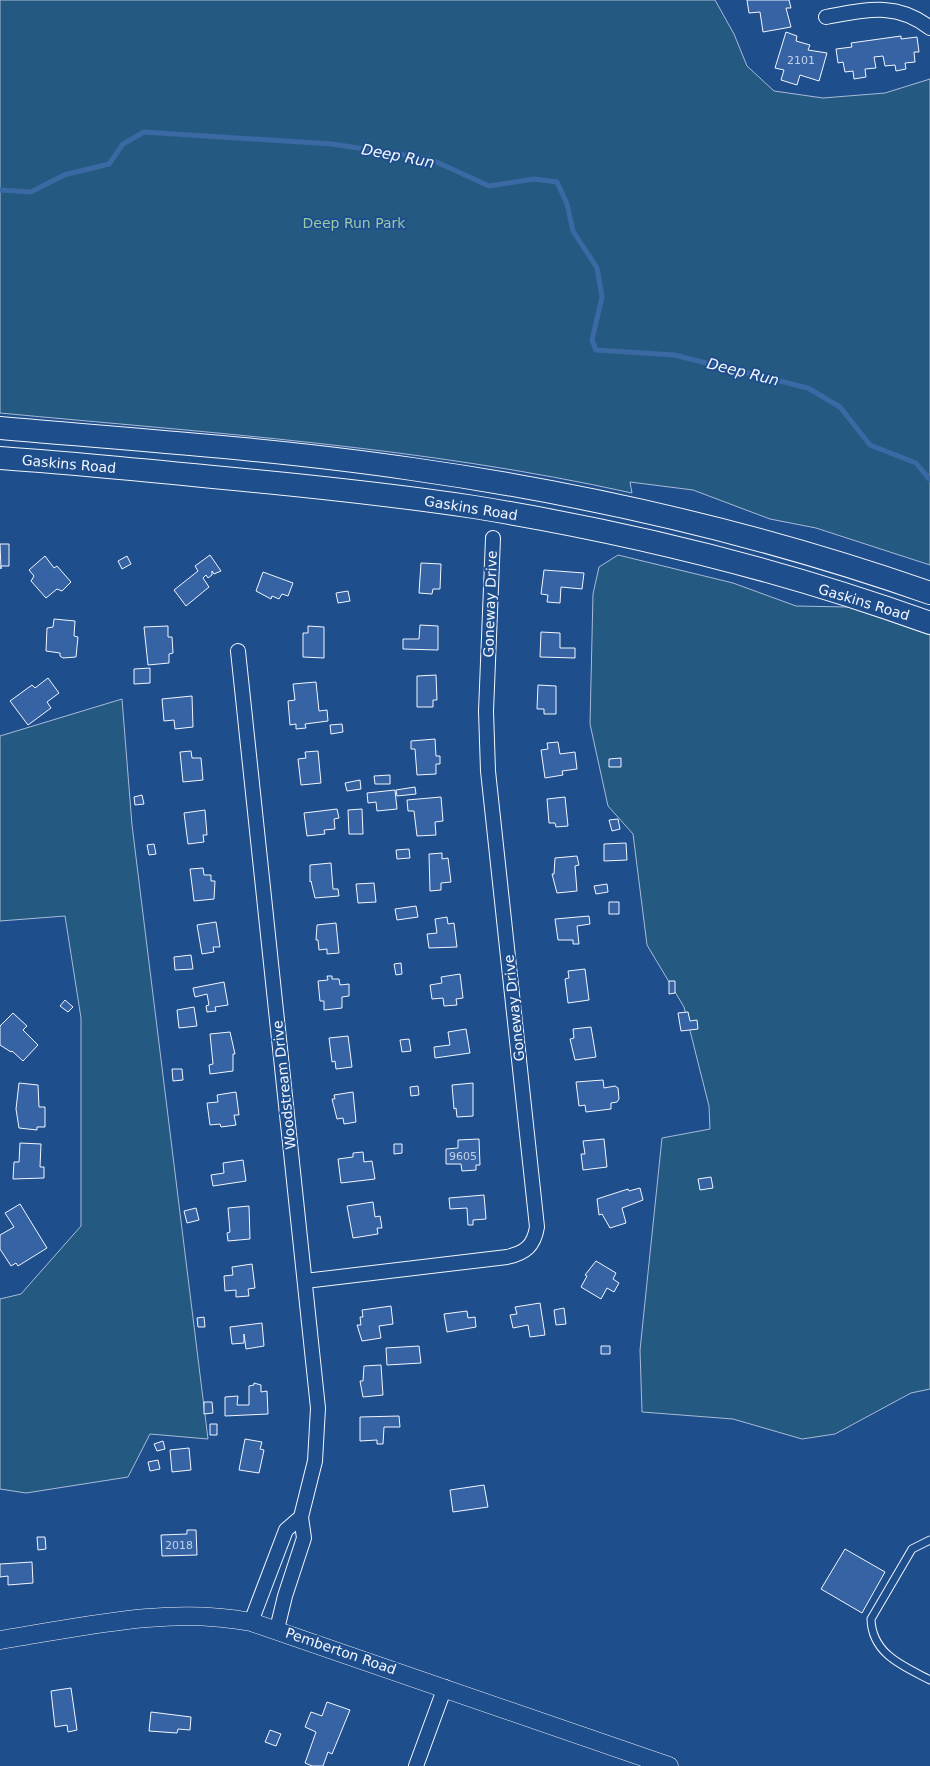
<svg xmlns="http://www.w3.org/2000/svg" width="930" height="1766" font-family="'DejaVu Sans',sans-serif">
  <rect width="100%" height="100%" fill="#1f4e8c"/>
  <!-- green -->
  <path fill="#245a82" stroke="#a8bbd7" d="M0 0H715L734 34 747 66 774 91 823 98 885 93 930 79V565L816 528 770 519 693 490 630 482 632 493C424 447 211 433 0 413Z
    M618 555 733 583 796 606 848 607 930 635V1389L911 1393 835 1434 802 1439 733 1419 642 1412 640 1350 662 1138 710 1129 709 1106 684 1007 647 945 633 834 608 806 590 724 593 594 599 567Z
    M122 699 132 825 208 1439 150 1434 128 1477 26 1493 0 1489V1299L21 1294 81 1226V1018L65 916 0 921V736Z"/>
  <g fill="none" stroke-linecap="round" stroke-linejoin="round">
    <!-- stream -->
    <path stroke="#3b69a3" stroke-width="5" d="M0 190 31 192 64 175 109 164 123 144 144 132 332 144 430 159 489 186 534 179 557 182 567 204 573 231 597 268 602 297 592 340 596 350 674 355 808 388 840 407 870 445 916 463 930 480"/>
  </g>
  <!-- building -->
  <path fill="#3563a3" stroke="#f2f6ff" d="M747 0H789L791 8H786L791 27 763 32 760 12 749 13Z
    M786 32 797 36 796 41 810 45 808 50 827 53 819 81 800 75 797 85 781 80 784 70 775 68Z
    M901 36V39L917 37 919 52H914L915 62 905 63 906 69 896 71 895 65 885 66 883 56 874 57 876 68 865 69 866 77 854 79 853 71 845 72 843 62 838 63 836 49 852 47 851 43Z
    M0 544H9V566H1V569Z
    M210 555 221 571 214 574 212 571V575L208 578 206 575 203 578 209 587 186 606 174 590 198 571 195 566Z
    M45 556 54 568 57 566 71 582 62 591 57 589 46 598 31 581 34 576 29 570Z
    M127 556 131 564 122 569 118 561Z
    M421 563 441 564 440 589H433L432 594 419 593Z
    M544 570 584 573 582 589 561 587 560 603 547 602 548 595 541 594Z
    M263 572 293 583 288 596 282 594 279 599 272 596 271 599 256 591Z
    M348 591 350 601 338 603 336 593Z
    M54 619 75 621 74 636 78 637 76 657 63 658 60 656V653L46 651 47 628 53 627Z
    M420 625 438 626V650L403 649V639H419Z
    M168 626V637H172L173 653 169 654V663L148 665 144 627Z
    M308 626 324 627V658L303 657V633H308Z
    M541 632 560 633V648H575V658L540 657Z
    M150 668V683L134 684V669Z
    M436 675 437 700H433V707H417V676Z
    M48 678 59 693 47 702 51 708 28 725 10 701 32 685 35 688Z
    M316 682 319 711 327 710 328 721 305 724 306 728 296 729V724L290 725 288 701 295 700 293 684Z
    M538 685 556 686V714H544V709H537Z
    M192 696 193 727 175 729 174 720 164 721 162 699Z
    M342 724 343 732 331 734 330 725Z
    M435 739 436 756H440V764H436V774L417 775 415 749H411V741Z
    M558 742 560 754 575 752 577 769 562 771 563 775 545 778 541 750 548 749 547 743Z
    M191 751 192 758H201L203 780 183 782 180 752Z
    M318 751 321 783 301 785 298 759 306 758 305 752Z
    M621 758V767H609V759Z
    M390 775V784H375L374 776Z
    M360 780 361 789 347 791 345 783Z
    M415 787 416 794 397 796 396 790Z
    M395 790 397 809 377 811 376 802 368 803 367 793Z
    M142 795 144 804 135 805 134 797Z
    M441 797 443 821 435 822 436 835 417 836 414 811H408L407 800Z
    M565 797 568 826 556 827 555 823H549L547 799Z
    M337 809 339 818 334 819 335 829 324 830 325 834 307 836 304 813Z
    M362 809 363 834H349L348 810Z
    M205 810 207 835H203L204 842 188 844 184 813Z
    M618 819 620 829 612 831 609 820Z
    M626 843 627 860 604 861V844Z
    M154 844 156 854 149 855 147 845Z
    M409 849 410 858 397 859 396 850Z
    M442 853V859L448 858 451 882 441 883V890L430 891 429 854Z
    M577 856 579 865 575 866 577 891 557 893 552 874H554L555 858Z
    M331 863 333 889H338L339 896 315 898 311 881 310 882V865Z
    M203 868 204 875H211V881H215L214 899 194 901 190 869Z
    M374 883 376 902 358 903 356 884Z
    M607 884 608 892 596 894 594 886Z
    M609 902H619V914H609Z
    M416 906 418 917 397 920 395 909Z
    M589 916 590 924 577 926 579 944H573V940H558L555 919Z
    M447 917 448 924 454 923 457 947 429 948 427 934 437 933 435 919Z
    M216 922 220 947H213L214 952 202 954 197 925Z
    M336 923 339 953 327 954V949L319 950 318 940H316L317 925Z
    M191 955 193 969 175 970 174 957Z
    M401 963 402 974 396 975 394 964Z
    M585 969 589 1000 568 1003 565 979 569 978 568 971Z
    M460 974 463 998 456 999 457 1005 444 1006 443 998 432 999 430 985 442 983 441 977Z
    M327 976H332V979H339L340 985 349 984V996L342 997V1008L324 1010V1001H320L318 981 328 980Z
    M669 981H675V993L669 994Z
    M224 982 228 1005 215 1007 216 1011 207 1012 206 1006 209 1005 207 994 195 997 193 988Z
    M65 1000 73 1007 68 1012 60 1006Z
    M194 1007 197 1026 179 1028 177 1010Z
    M688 1012 690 1021 697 1020 698 1029 681 1031 678 1013Z
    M13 1013 27 1026 23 1030 38 1045 23 1061 12 1051 11 1052 0 1045V1026Z
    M591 1027 596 1057 575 1060 570 1039 574 1038 573 1029Z
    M466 1029 470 1053 435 1058 434 1047 450 1045 448 1032Z
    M230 1032 235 1054H233V1071L210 1074 209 1065 213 1064 210 1034Z
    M348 1036 352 1067 336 1069 335 1061 332 1062 329 1038Z
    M409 1039 411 1051 402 1052 400 1040Z
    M172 1069H182L183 1080 173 1081Z
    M603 1080 604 1088 615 1086 618 1088 619 1099 617 1102 611 1103V1109L586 1112 585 1105 579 1106 576 1082Z
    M19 1083 38 1085 39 1107H45V1127H37V1130L19 1128 16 1109Z
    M473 1083V1116L457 1117 456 1108 454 1109 452 1085Z
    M418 1086 419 1095 411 1096 410 1087Z
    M236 1092 239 1115H234L236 1125 221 1127 220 1124 210 1125 207 1103 218 1102 217 1095Z
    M353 1092 356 1122 344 1124 343 1118 337 1119 332 1099H335L334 1095Z
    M479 1139 480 1165H476V1170L462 1171 461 1164H446V1149L458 1148V1140Z
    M604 1139 607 1167 583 1170 581 1154H585L583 1141Z
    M20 1143 41 1144 40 1167H44V1178L13 1179 14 1162H19Z
    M394 1144H402V1153L394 1154Z
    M363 1152 364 1162 372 1161 375 1179 341 1183 338 1159 353 1157V1153Z
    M243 1160 246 1181 213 1186 211 1175 224 1173 223 1163Z
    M711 1177 713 1188 700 1190 698 1179Z
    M640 1188 643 1200 622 1208 626 1223 610 1228 602 1214 599 1215 597 1199 628 1189 629 1191Z
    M484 1195 486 1219 473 1220V1225H468L467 1208 450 1209 449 1198Z
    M373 1202 375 1217 380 1216 382 1228H377L378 1234 353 1238 347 1206Z
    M20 1204 47 1248 18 1266 16 1263 11 1266 0 1249V1235L14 1227 5 1213Z
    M249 1206 250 1239 228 1241 227 1233 230 1232 228 1208Z
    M196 1208 199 1220 187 1223 184 1211Z
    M596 1261 616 1273 613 1279 619 1283 614 1292 607 1288 601 1299 581 1287 587 1276 585 1275Z
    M252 1264 255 1288 248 1289 249 1296 236 1297V1290L225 1291 224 1276 233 1275 232 1267Z
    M540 1303 545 1335 530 1337 528 1325 513 1328 510 1315 517 1314 515 1307Z
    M391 1306 393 1324 379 1326 381 1338 362 1341 357 1325H361L360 1317H363L362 1310Z
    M564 1308 566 1324 556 1325 554 1310Z
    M467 1311 468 1318 475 1317 476 1327 447 1332 444 1314Z
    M204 1317 205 1327H198L197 1318Z
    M262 1323 264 1346 246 1349 244 1334V1343L232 1344 230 1327Z
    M419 1346 421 1363 387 1365 386 1348Z
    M601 1346H610V1354H601Z
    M381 1365 383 1395 363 1397 360 1381H363L364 1366Z
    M254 1383 261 1385V1392L267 1391 268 1414 225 1416V1397L238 1396 237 1405H249V1386L254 1385Z
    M204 1402H212L213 1413 204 1414Z
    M399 1416 400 1427H384L383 1444H377V1440L360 1441V1417Z
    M210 1424H217V1435H210Z
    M245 1439 262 1442 260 1449 264 1450 259 1473 239 1470Z
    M163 1441 165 1449 157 1451 154 1444Z
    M189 1448 191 1470 172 1472 170 1450Z
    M158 1460 160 1469 150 1471 148 1462Z
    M484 1485 488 1507 453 1512 450 1490Z
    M187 1530H196L197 1555 162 1556 161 1535 187 1534Z
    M37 1537H45L46 1549 38 1550Z
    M845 1549 885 1572 862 1613 821 1589Z
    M32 1562 33 1583 8 1585V1576L0 1577V1564Z
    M71 1688 77 1730 68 1732 67 1725 55 1727 51 1691Z
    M327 1702 350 1710 332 1754 328 1752 323 1766H312L305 1763 316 1732 305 1727 311 1712 322 1716Z
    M151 1712 191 1717 190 1730 178 1729 177 1733 149 1731Z
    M270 1730 281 1734 276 1746 265 1742Z"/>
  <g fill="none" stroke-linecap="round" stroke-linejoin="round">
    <defs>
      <path id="service" d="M930 1540 912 1549 871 1619C872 1654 903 1666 930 1680"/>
      <path id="minor" d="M826 17C865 10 896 1 930 28
        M238 651 318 1408 315 1461 301 1517 304 1538 285 1596 277 1629
        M305 1281 507 1257C525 1253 534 1246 537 1227L488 771 486 711 493 538
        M251 1622 286 1530 301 1517
        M416 1766 445 1687"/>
      <path id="tertiary" d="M0 1640C83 1627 167 1606 251 1622L669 1766"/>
      <path id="primary" d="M0 428C137 440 276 449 412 469 588 494 762 534 930 593
        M0 458C71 463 142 470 213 477 300 485 387 494 474 507 628 532 783 570 930 623"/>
    </defs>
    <!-- service casing -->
    <use href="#service" stroke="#f2f6ff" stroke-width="9"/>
    <!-- minor casing -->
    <use href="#minor" stroke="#f2f6ff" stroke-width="16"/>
    <!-- tertiary casing -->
    <use href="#tertiary" stroke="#f2f6ff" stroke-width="19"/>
    <!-- primary casing -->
    <use href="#primary" stroke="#f2f6ff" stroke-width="24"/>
    <!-- service -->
    <use href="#service" stroke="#1f4e8c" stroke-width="7"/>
    <!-- minor -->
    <use href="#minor" stroke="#1f4e8c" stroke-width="14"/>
    <!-- tertiary -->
    <use href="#tertiary" stroke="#1f4e8c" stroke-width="18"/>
    <!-- primary -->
    <use href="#primary" stroke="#1f4e8c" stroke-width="22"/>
  </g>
  <g text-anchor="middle" stroke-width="4" stroke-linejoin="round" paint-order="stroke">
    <!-- number labels -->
    <g font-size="11" fill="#c3d1e8">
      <text x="801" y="64">2101</text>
      <text x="463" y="1160">9605</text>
      <text x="179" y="1549">2018</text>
    </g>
    <!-- park labels -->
    <g font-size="14" fill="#97c8a6" stroke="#1f4e8c">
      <text x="354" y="228">Deep Run Park</text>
    </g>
    <!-- street labels -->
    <g font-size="14" fill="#f2f6ff" stroke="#1f4e8c">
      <text transform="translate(69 464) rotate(5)" y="5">Gaskins Road</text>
      <text transform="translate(471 508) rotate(9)" y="5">Gaskins Road</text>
      <text transform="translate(864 602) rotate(17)" y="5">Gaskins Road</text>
      <text transform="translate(490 604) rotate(-88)" y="5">Goneway Drive</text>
      <text transform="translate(514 1008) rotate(-96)" y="5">Goneway Drive</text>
      <text transform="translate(284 1085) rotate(-96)" y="5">Woodstream Drive</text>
      <text transform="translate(341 1651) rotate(19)" y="5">Pemberton Road</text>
    </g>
    <!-- water labels -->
    <g font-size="15" font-style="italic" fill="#f2f6ff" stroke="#1f4e8c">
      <text transform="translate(398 156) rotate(11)" y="5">Deep Run</text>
      <text transform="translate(743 372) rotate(14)" y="5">Deep Run</text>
    </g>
  </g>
</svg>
